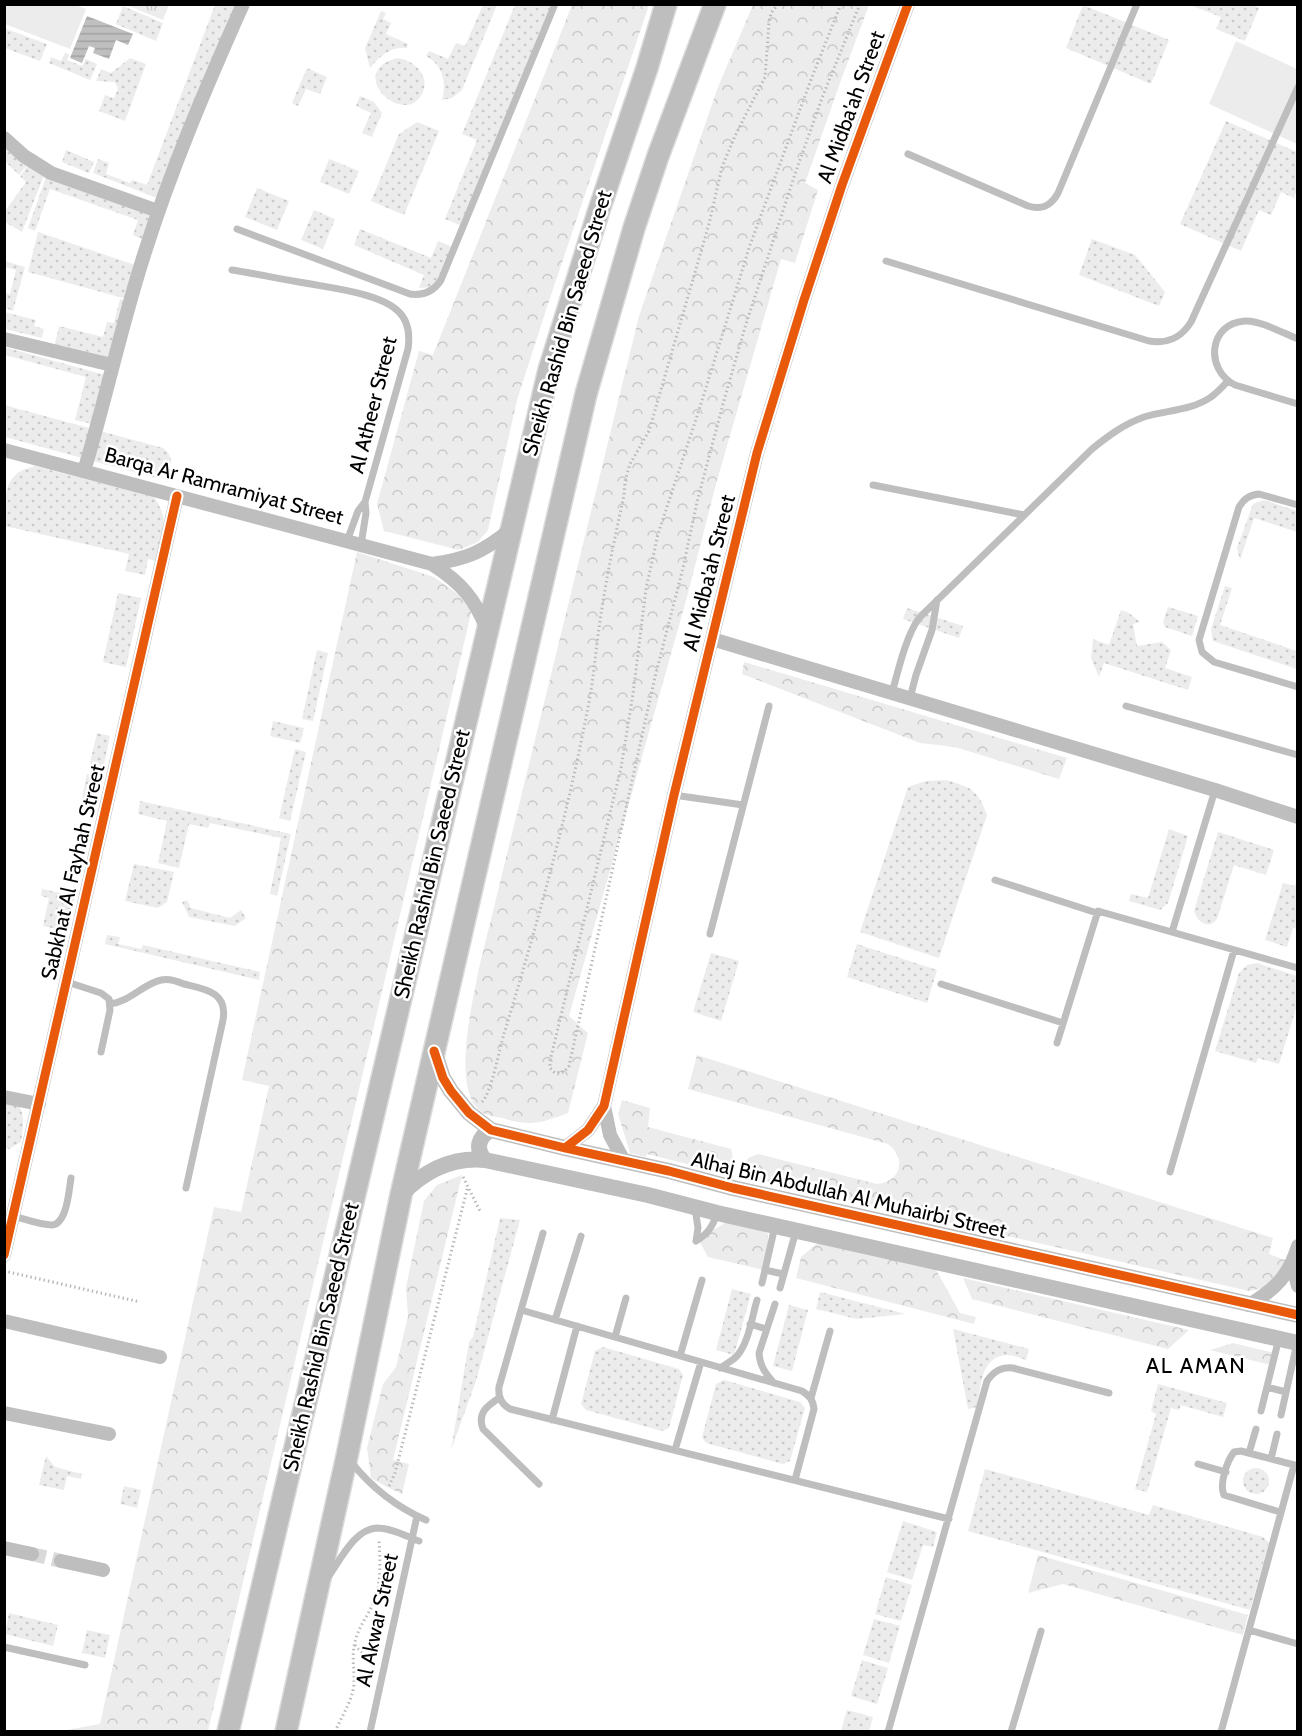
<svg xmlns="http://www.w3.org/2000/svg" width="1302" height="1736" font-family="Cabin,sans-serif">
  <defs>
    <pattern id="grass-dots" width="8" height="8" patternUnits="userSpaceOnUse" patternTransform="scale(1.5)"><rect width="8" height="8" fill="#ececec"/><path d="M2 2h.1M6 6h.1" fill="none" stroke="#c9c9c9" stroke-width="1.8" stroke-linecap="round"/></pattern>
    <pattern id="forest-crowns" width="20" height="18" patternUnits="userSpaceOnUse" patternTransform="scale(1.5)"><rect width="20" height="18" fill="#ececec"/><path d="M2 6a3 3 0 1 1 6 0M12 15a3 3 0 1 1 6 0" fill="none" stroke="#c9c9c9"/></pattern>
    <pattern id="park-tufts" width="24" height="20" patternUnits="userSpaceOnUse" patternTransform="scale(1.5)"><rect width="24" height="20" fill="#ececec"/><path d="M3 7l-1-3M5 7V3M7 7l1-3M15 17l-1-3M17 17v-4M19 17l1-3" fill="none" stroke="#c9c9c9"/></pattern>
    <pattern id="water-rules" width="6" height="5" patternUnits="userSpaceOnUse" patternTransform="scale(1.5)"><rect width="6" height="5" fill="#bfbfbf"/><path d="M0 2.5h6" fill="none" stroke="#a2a2a2"/></pattern>
  </defs>
  <rect width="100%" height="100%" fill="#fff"/>
  <!-- grass -->
  <path fill="url(#grass-dots)" d="M215 5H236L162 200 93 173 98 159 109 163 106 174 130 183 132 180 147 185Z
    M483 5H497L462 90 452 98 442 100C447 83 443 65 426 56L429 51 448 59 456 43 465 46Z
    M515 5H551L460 225 445 219 477 140 462 134Z
    M1083 5 1169 40 1151 84 1066 48Z
    M1190 5H1252L1259 8 1245 41 1216 29 1221 17Z
    M123 6 163 23 156 41 116 24Z
    M381 11 386 13 383 19 391 23 386 34 408 44 407 48C391 46 380 56 370 68L365 48Z
    M4 28 47 44 40 61 5 48Z
    M65 53 69 54 67 60 82 66 86 59 97 64 90 80 49 63 51 57 61 61Z
    M130 58 146 64 125 121 99 111 105 95 114 98 118 89 115 82 96 81 101 69 111 73Z
    M397 58C416 60 433 79 420 97 401 125 345 72 397 58Z
    M307 68 327 77 320 94 306 89 298 106 292 103Z
    M360 96 374 102 382 113 372 137 362 133 371 113 356 106Z
    M1226 121 1297 152V189L1294 198 1281 192 1271 215 1259 210 1241 251 1180 224Z
    M417 122 439 131 404 215 371 201 399 134Z
    M4 149 28 164 19 175 5 161Z
    M66 150 94 162 89 173 62 162Z
    M329 159 359 171 349 194 320 182Z
    M29 164 44 175 22 232 5 222V211L26 182 20 176Z
    M46 177 151 215 142 239 133 235 138 220 50 189 35 231 28 228Z
    M257 188 289 201 277 230 245 217Z
    M314 210 335 219 323 249 301 240Z
    M360 229 431 258 438 241 453 247 439 280 433 287 419 288 424 275 354 245Z
    M38 232 135 265 127 299 28 272Z
    M1092 239 1135 255 1165 292 1159 306 1079 275Z
    M5 261 25 267 13 311 5 308V293L10 294 16 270 5 267Z
    M120 299 127 301 113 358 55 344 59 326 103 337 107 322 114 323Z
    M4 312 36 320 34 326 44 329 42 338 5 329Z
    M4 347 105 375 92 424 75 420 86 377 5 355Z
    M4 405 163 448C178 459 171 480 152 477L5 437Z
    M35 466 154 497C171 523 163 532 157 561L148 559 145 575 125 571 129 554 5 526C5 510 2 484 18 473 22 469 30 468 35 466Z
    M1264 500 1297 511V532L1254 518 1240 560 1237 548 1253 504Z
    M1225 586 1232 588 1220 625 1297 651V669L1213 641 1211 629Z
    M118 593 141 598 126 667 103 662Z
    M1168 607 1198 616 1192 636 1165 627 1163 622Z
    M907 608 963 626 959 638 903 619Z
    M1121 610 1129 613 1140 622 1133 624 1137 646 1162 642 1171 650 1165 668 1192 677 1188 690 1104 663 1099 677 1091 658 1093 639 1109 645Z
    M317 650 328 653 313 721 302 719Z
    M273 721 304 728 300 743 270 736Z
    M97 733 110 736 103 769 89 767Z
    M295 749 306 752 290 821 279 818Z
    M87 774 101 777 94 810 80 807Z
    M946 780C971 787 978 790 987 815L939 958 860 932 908 787 926 781Z
    M140 801 291 834 277 896 270 894 281 838 210 823 208 828 189 824 179 868 158 863 167 821 138 814Z
    M1169 829 1188 836 1168 903 1160 910 1129 901 1131 894 1148 898Z
    M1218 832 1274 850 1266 875 1234 865 1217 919C1208 931 1197 921 1194 911Z
    M134 864 174 872 167 902 158 908 125 901Z
    M1297 878V929L1293 928 1287 947 1265 940 1283 883 1295 886Z
    M42 889 75 896 67 931 43 926 49 898 41 896Z
    M187 900 191 908 230 918 241 910 246 918 235 926 189 917 182 902Z
    M107 935 120 937 118 944 141 949 143 945 260 972 259 980 105 944Z
    M857 944 937 970 927 1003 847 977Z
    M711 953 739 961 721 1021 693 1012Z
    M1257 963 1297 976V1005L1279 1064 1258 1058 1256 1063 1215 1051 1239 973 1247 965Z
    M4 1100 17 1102C26 1116 23 1126 21 1142L9 1149 5 1148Z
    M500 1218 520 1220 476 1381 451 1450 469 1342 473 1337Z
    M732 1289 751 1294 734 1355 716 1350Z
    M820 1292 906 1314 857 1319 816 1309Z
    M789 1305 808 1310 792 1371 773 1366Z
    M953 1329 1029 1349 1026 1360C1020 1358 1013 1355 1007 1355 980 1356 981 1388 977 1407L968 1409Z
    M603 1347 679 1369 683 1375 669 1428 662 1431 586 1410 581 1404 595 1351Z
    M724 1380 800 1402 805 1408 790 1461 783 1464 706 1443 702 1437 716 1384Z
    M1158 1384 1227 1403 1223 1417 1181 1405 1179 1410 1171 1408 1147 1492 1135 1489 1156 1414 1151 1411Z
    M46 1456 55 1467 82 1474 81 1479 67 1476 64 1490 39 1485Z
    M1243 1481a13 13 0 1 1 26 0a13 13 0 1 1-26 0Z
    M985 1469 1149 1515 1153 1505 1263 1537 1269 1543 1250 1610 968 1531Z
    M124 1486 141 1490 137 1508 120 1504Z
    M903 1521 937 1532 933 1547 923 1545 912 1580 887 1572Z
    M886 1577 912 1585 901 1621 875 1614Z
    M9 1613 58 1625 53 1646 5 1634Z
    M874 1619 900 1626 889 1663 863 1655Z
    M87 1630 110 1635 105 1658 82 1653Z
    M862 1660 888 1668 877 1704 851 1696Z
    M847 1710 873 1717 869 1731H841Z"/>
  <!-- forest -->
  <path fill="url(#forest-crowns)" d="M572 5H649L547 307 517 400 488 530 478 542 459 550 384 531 377 504 419 351 433 355Z
    M753 5H869L840 83 805 183 818 190 795 263 781 259 716 484 687 597 569 1016 588 1033 568 1113C541 1123 531 1127 502 1118 496 1117 485 1115 480 1111 451 1087 473 1001 479 968L639 316 718 87Z
    M357 552 434 577 473 605 208 1731 55 1732 100 1724 214 1207 241 1212 269 1086 242 1080Z
    M744 662 1067 758 1059 779 955 747 920 743 742 674Z
    M697 1055 1273 1238 1269 1254 1285 1260 1283 1272 1265 1288 1249 1291 752 1178 747 1174 744 1166 748 1158 758 1154 877 1184C901 1182 907 1158 888 1144L688 1089Z
    M622 1100 650 1108 648 1127 731 1149C734 1159 733 1165 727 1174L647 1154 646 1157 630 1153 618 1114Z
    M462 1175 393 1460 409 1464 402 1494 387 1487 371 1478 367 1448 383 1384 396 1367 408 1316 406 1287 424 1201 437 1185Z
    M730 1220 767 1229 769 1249 764 1270 708 1257 698 1239Z
    M821 1240 935 1268 960 1313 976 1317 974 1324 796 1278 801 1257Z
    M963 1278 1189 1330 1168 1349 972 1299Z
    M1233 1343 1274 1353 1271 1365 1210 1350Z
    M1038 1555 1248 1615 1243 1635 1063 1584 1028 1593Z"/>
  <!-- park -->
  <path fill="url(#park-tufts)" d="M130 4H169V5L163 20 129 6Z"/>
  <!-- garden -->
  <path fill="#ececec" d="M4 5H75L86 9 70 49 5 24Z
    M1236 41 1297 69V144L1209 104Z"/>
  <!-- water -->
  <path fill="url(#water-rules)" d="M87 16 133 34 128 45 116 40 109 59 93 53 95 48 89 46 82 63 70 58Z"/>
  <g fill="none" stroke-linecap="round" stroke-linejoin="round">
    <!-- minor-tunnel -->
    <path stroke="#d9d9d9" stroke-width="14" stroke-dasharray="14 7" stroke-linecap="butt" d="M32 1554 61 1561"/>
    <defs>
      <path id="primary" d="M228 1732 549 370 599 210 647 68 666 4
        M286 1732 347 1456 401 1195 586 394 634 228 658 156 715 4"/>
    </defs>
    <!-- primary casing -->
    <use href="#primary" stroke="#dbdbdb" stroke-width="24"/>
    <!-- path -->
    <path stroke="#b9b9b9" stroke-width="3" stroke-dasharray="1.5 3" stroke-linecap="butt" d="M841 4 812 77 750 245 700 407 658 534 646 589 633 694 621 768 550 1061V1068L555 1073 564 1072 569 1066 655 677 683 568 697 502 723 404 745 327 795 174 822 98 860 4
      M482 1102C492 1092 499 1049 504 1034 537 925 568 814 589 702 594 675 596 648 600 621 606 579 615 537 624 495L625 481 630 464 649 431 709 224 722 167 735 136 765 77 769 23 771 13 778 4
      M463 1177 480 1211
      M4 1271 140 1302
      M389 1486 395 1473 468 1186
      M378 1590 390 1582
      M355 1645 374 1667
      M335 1732C342 1715 352 1702 354 1684 355 1670 351 1656 355 1642 358 1628 367 1617 373 1604 382 1583 380 1561 379 1539"/>
    <!-- service -->
    <path stroke="#bebebe" stroke-width="7" d="M908 154 1028 206C1042 210 1051 206 1058 193L1137 4
      M237 229 410 294C424 296 434 291 441 280L555 4
      M886 261 1149 341C1168 344 1181 338 1191 322L1298 87
      M232 270C257 274 281 279 305 283 331 288 379 293 398 311 409 321 410 335 408 349L365 502 358 511 347 541
      M1298 339C1283 333 1259 320 1245 321 1209 323 1204 369 1235 385L1298 404
      M873 485 1024 515
      M1298 505 1259 494C1249 495 1244 499 1239 507L1199 640 1202 652 1214 662 1298 687
      M361 545 366 513 365 502
      M892 693C898 671 906 636 919 618L1092 449C1108 436 1124 424 1144 417 1166 410 1191 411 1211 397 1217 393 1223 386 1228 381
      M910 698 916 675 932 630 937 600
      M1126 706 1298 755
      M674 795 743 805
      M995 880 1097 913
      M1172 932 1215 790
      M710 934 769 706
      M67 982 101 993 109 999 110 1010 101 1052
      M941 984 1063 1023
      M110 1004C131 1001 143 984 161 980 169 978 177 981 184 984 205 989 228 992 223 1020L186 1188
      M1057 1043 1098 911 1298 968
      M1170 1172 1234 950
      M695 1208 698 1228 696 1241
      M13 1216C25 1219 40 1225 52 1225 67 1224 69 1190 71 1178
      M543 1233 499 1387C498 1397 501 1404 510 1409L949 1519
      M696 1241C708 1234 713 1226 717 1213
      M765 1270 783 1274
      M762 1283 775 1226
      M780 1288 796 1231
      M521 1310 802 1391C810 1396 813 1400 814 1409L795 1480
      M555 1320 581 1236
      M750 1324 766 1329
      M615 1337 626 1298
      M680 1356 702 1280
      M720 1368C726 1364 732 1361 737 1356 749 1342 752 1317 757 1300
      M774 1383C765 1373 760 1366 759 1353L775 1304
      M1267 1387 1286 1392
      M499 1398C487 1406 477 1413 483 1429L539 1484
      M811 1398 830 1331
      M1261 1411 1279 1338
      M1281 1415 1297 1343
      M552 1420 577 1326
      M675 1450 701 1362
      M1249 1453 1256 1429
      M1271 1459 1277 1434
      M351 1462C372 1488 396 1507 426 1520
      M1198 1464 1226 1472
      M1280 1512 1224 1495C1219 1484 1227 1461 1234 1452L1241 1451 1298 1466
      M328 1577C340 1561 354 1529 377 1528 391 1528 406 1536 419 1541
      M1249 1630 1298 1644
      M4 1647 85 1665
      M370 1732 417 1516
      M888 1732 987 1381C994 1371 1001 1367 1013 1368L1109 1393
      M1011 1732 1041 1631
      M1221 1732 1294 1465"/>
    <!-- minor -->
    <path stroke="#bebebe" stroke-width="14" d="M4 138 24 156 51 173 158 211
      M4 339 112 365
      M4 450 432 564C460 582 475 598 487 630
      M84 471C106 399 121 326 144 255 171 169 206 87 243 4
      M432 564C467 559 483 552 510 530
      M712 639 1215 790 1298 817
      M4 1097 39 1104
      M604 1106 610 1135 624 1161
      M565 1148 588 1130 604 1106 674 795 757 453 804 300 842 185 908 4
      M4 1255 177 496
      M1292 1264 1298 1286
      M1249 1305C1276 1289 1289 1275 1298 1246
      M4 1321 160 1357
      M4 1413 109 1434
      M4 1548 32 1554
      M61 1561 103 1570"/>
    <!-- tertiary -->
    <path stroke="#bebebe" stroke-width="16" d="M434 1051 443 1078 451 1091 469 1113 491 1130 565 1148 669 1171 733 1188 1298 1315
      M485 1160C475 1149 478 1137 491 1130
      M401 1195C424 1171 451 1157 485 1160L648 1195 717 1213 1298 1343"/>
    <!-- primary -->
    <use href="#primary" stroke="#bebebe" stroke-width="21"/>
    <defs>
      <path id="cycleway" d="M434 1051 443 1078 451 1091 469 1113 491 1130 565 1148 669 1171 733 1188 1298 1315
        M565 1148 588 1130 604 1106 674 795 757 453 804 300 842 185 908 4
        M4 1255 177 496"/>
    </defs>
    <!-- cycleway casing -->
    <use href="#cycleway" stroke="#fff" stroke-width="13"/>
    <!-- cycleway -->
    <use href="#cycleway" stroke="#e8590c" stroke-width="9"/>
  </g>
  <g text-anchor="middle" stroke-width="5" stroke-linejoin="round" paint-order="stroke">
    <!-- street labels -->
    <g font-size="21" fill="#000" stroke="#fff">
      <text transform="translate(851 107) rotate(-70)" y="7">Al Midba'ah Street</text>
      <text transform="translate(567 323) rotate(-74)" y="7">Sheikh Rashid Bin Saeed Street</text>
      <text transform="translate(373 405) rotate(-76)" y="7">Al Atheer Street</text>
      <text transform="translate(224 486) rotate(15)" y="7">Barqa Ar Ramramiyat Street</text>
      <text transform="translate(709 573) rotate(-76)" y="7">Al Midba'ah Street</text>
      <text transform="translate(432 864) rotate(-77)" y="7">Sheikh Rashid Bin Saeed Street</text>
      <text transform="translate(73 872) rotate(-77)" y="7">Sabkhat Al Fayhah Street</text>
      <text transform="translate(849 1195) rotate(13)" y="7">Alhaj Bin Abdullah Al Muhairbi Street</text>
      <text transform="translate(321 1337) rotate(-77)" y="7">Sheikh Rashid Bin Saeed Street</text>
      <text transform="translate(377 1620) rotate(-78)" y="7">Al Akwar Street</text>
    </g>
    <!-- neighbourhood labels -->
    <g font-size="22" letter-spacing="1.5" fill="#000" stroke="#fff">
      <text x="1196" y="1373">AL AMAN</text>
    </g>
  </g>
  <!-- border -->
  <rect width="1302" height="1736" fill="none" stroke="#000000" stroke-width="12"/>
</svg>
